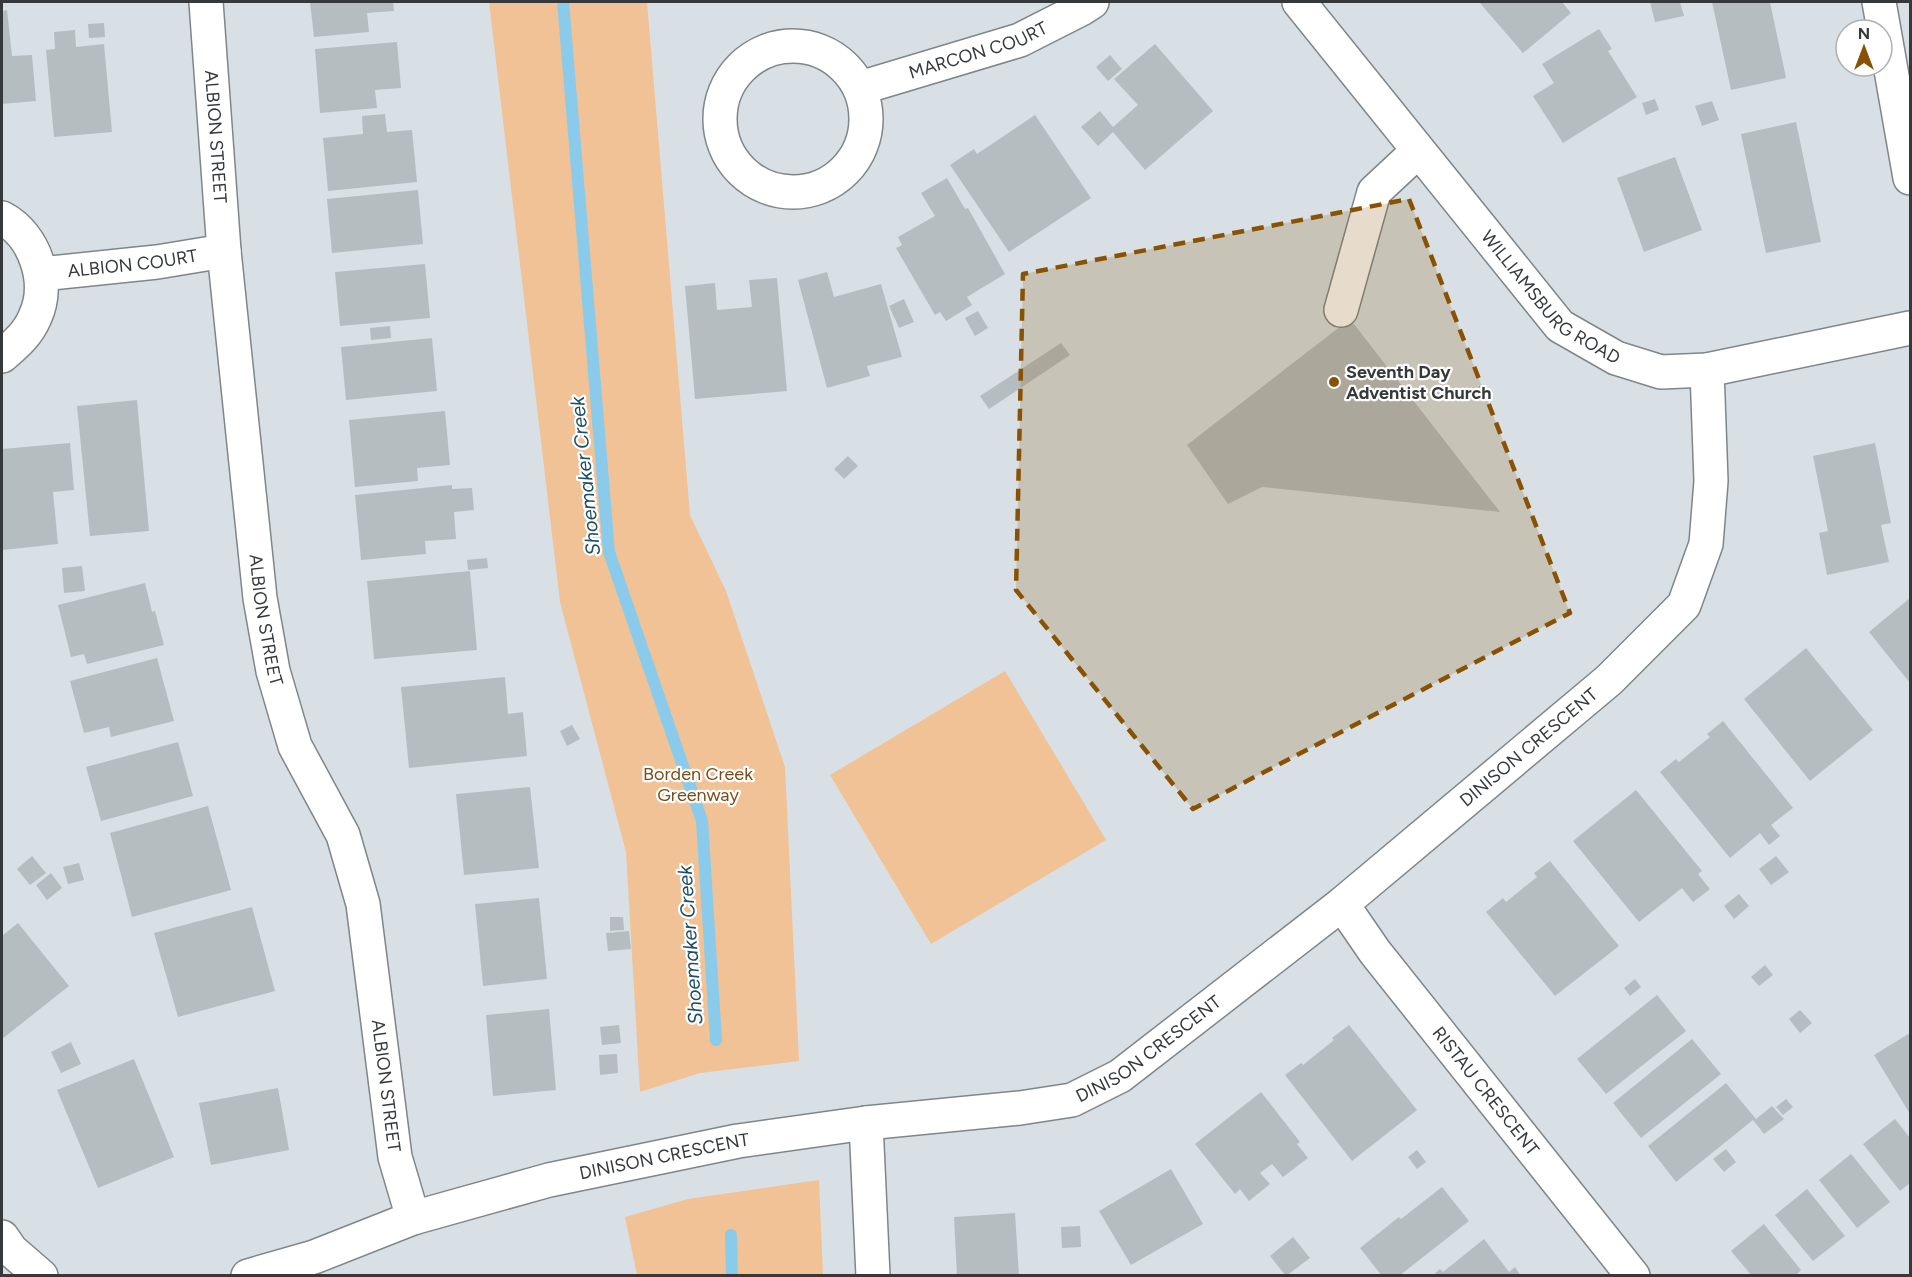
<svg xmlns="http://www.w3.org/2000/svg" width="1912" height="1277" font-family="Figtree,sans-serif">
  <rect width="100%" height="100%" fill="#d8e0e5"/>
  <!-- green -->
  <path fill="#f0c295" d="M489 2H647L690 515 726 591 785 767 799 1061 700 1073 640 1092 626 852 560 602Z
    M1005 671 1106 840 931 944 830 775Z
    M819 1180 823 1275H637L625 1217 688 1199Z"/>
  <g fill="none" stroke-linecap="round" stroke-linejoin="round">
    <!-- stream -->
    <path stroke="#8acbeb" stroke-width="12" d="M563 2 609 552 702 821 716 1040
      M731 1235 732 1276"/>
  </g>
  <!-- building -->
  <path fill="#b5bdc1" d="M310 2H393L394 11 367 13 369 32 314 37Z
    M1479 2H1562L1571 13 1523 53Z
    M1650 2H1680L1684 16 1655 22Z
    M1712 2H1770L1786 78 1731 90Z
    M7 10 12 56 32 55 36 101 2 104V11Z
    M104 23 105 37 89 38 88 24Z
    M1599 29 1612 49 1608 51 1637 97 1563 143 1533 96 1554 83 1542 64Z
    M75 30 76 47 104 44 112 132 54 137 46 50 55 49 54 32Z
    M397 42 401 88 375 90 377 108 320 113 315 49Z
    M1155 44 1213 111 1145 170 1113 132 1098 146 1081 127 1100 111 1113 127 1138 105 1114 79Z
    M1110 55 1122 69 1108 81 1096 67Z
    M1655 99 1659 110 1646 115 1642 103Z
    M1712 101 1719 120 1702 126 1695 106Z
    M385 114 387 132 412 130 417 182 328 191 323 138 363 134 362 116Z
    M1035 115 1091 198 1009 252 950 165 974 149 977 154Z
    M1796 122 1821 242 1766 253 1741 134Z
    M1675 157 1702 230 1644 252 1617 178Z
    M947 178 965 209 968 208 1005 274 967 297 972 305 946 321 940 312 935 315 896 248 902 245 898 237 935 216 921 193Z
    M418 190 423 244 332 253 327 199Z
    M425 264 430 318 340 326 335 272Z
    M827 272 834 297 881 284 902 357 867 366 870 376 827 388 798 280Z
    M777 278 787 391 695 399 685 286 715 283 717 310 752 307 749 280Z
    M904 299 914 322 899 328 889 306Z
    M978 311 988 328 975 336 965 318Z
    M1350 319 1500 512 1262 487 1228 504 1187 445Z
    M390 326 391 338 371 340 370 328Z
    M432 338 437 391 346 400 341 347Z
    M1061 343 1070 355 989 409 980 396Z
    M137 400 149 531 90 536 77 406Z
    M445 411 450 465 417 468 418 481 355 487 349 420Z
    M70 443 74 490 53 492 58 544 3 550 2 449Z
    M1875 443 1891 523 1881 525 1889 562 1827 575 1819 533 1828 531 1813 456Z
    M848 456 858 466 844 479 834 469Z
    M452 485V489L472 488 474 510 454 512 456 539 425 541 426 554 361 560 355 495Z
    M487 558 488 568 468 570 467 560Z
    M82 566 85 591 64 593 62 568Z
    M470 571 477 650 374 659 367 581Z
    M145 583 152 612 155 611 164 645 87 664 84 654 71 657 58 605Z
    M1910 598V683L1869 632Z
    M1806 648 1873 730 1810 781 1744 699Z
    M157 658 174 721 111 737 109 727 84 733 70 681Z
    M505 677 508 714 523 712 527 756 409 768 401 687Z
    M1723 721 1793 808 1771 825 1780 836 1769 845 1760 833 1730 858 1660 772 1676 759 1679 762 1710 737 1707 734Z
    M572 725 580 739 567 746 560 731Z
    M178 742 193 796 101 821 86 767Z
    M530 787 539 868 464 875 456 794Z
    M1636 790 1702 871 1698 874 1710 889 1693 902 1682 888 1639 922 1573 841Z
    M208 806 231 890 132 917 110 833Z
    M32 856 46 873 30 885 17 869Z
    M1776 856 1789 872 1771 885 1759 869Z
    M1550 861 1619 946 1555 996 1486 912 1503 898 1506 902 1537 877 1534 873Z
    M79 863 84 880 68 884 63 867Z
    M51 873 62 888 47 900 36 885Z
    M1739 894 1749 906 1734 919 1724 906Z
    M539 898 547 979 483 986 475 904Z
    M252 907 275 991 178 1017 154 933Z
    M610 917H623L624 930 610 931Z
    M18 923 69 986 2 1039V936Z
    M629 931 631 949 608 951 606 933Z
    M1765 965 1773 975 1759 986 1751 977Z
    M1635 979 1641 987 1630 996 1624 988Z
    M1657 995 1686 1031 1606 1094 1577 1059Z
    M549 1009 556 1090 493 1096 486 1015Z
    M1800 1010 1812 1023 1800 1033 1789 1019Z
    M619 1025 621 1043 602 1045 600 1027Z
    M1349 1025 1417 1110 1352 1161 1285 1075 1301 1063 1303 1065 1334 1040 1332 1038Z
    M1910 1033V1114L1874 1055Z
    M1692 1039 1721 1074 1641 1138 1613 1103Z
    M71 1042 81 1064 61 1073 51 1052Z
    M617 1054 618 1073 600 1075 599 1055Z
    M134 1059 174 1157 98 1188 57 1090Z
    M1726 1083 1756 1119 1772 1106 1784 1119 1764 1134 1753 1120 1676 1182 1648 1146Z
    M278 1088 289 1150 211 1165 199 1103Z
    M1261 1092 1300 1142 1297 1144 1308 1158 1283 1177 1272 1164 1260 1173 1270 1184 1249 1201 1240 1189 1235 1194 1195 1144Z
    M1786 1099 1793 1107 1783 1115 1776 1107Z
    M1895 1119 1910 1138V1183L1900 1191 1863 1144Z
    M1726 1149 1736 1162 1724 1172 1713 1159Z
    M1417 1150 1426 1162 1417 1169 1408 1157Z
    M1851 1154 1890 1202 1857 1228 1819 1180Z
    M1171 1169 1203 1224 1131 1265 1099 1211Z
    M1442 1187 1469 1221 1399 1276H1382L1360 1248 1399 1217 1401 1219Z
    M1807 1189 1845 1236 1813 1261 1775 1215Z
    M1015 1213 1019 1276H957L954 1217Z
    M1764 1224 1801 1270 1795 1276H1752L1731 1251Z
    M1080 1226 1081 1247 1062 1248 1061 1227Z
    M1293 1237 1310 1258 1286 1276 1270 1256Z
    M1484 1239 1509 1272 1515 1267 1521 1276H1432L1440 1269 1443 1272Z"/>
  <g fill="none" stroke-linecap="round" stroke-linejoin="round">
    <defs>
      <g id="minor">
        <path id="s1" d="M206 2 224 251 260 598 273 671 295 746 343 835 363 904 395 1157 413 1218"/>
        <path id="s2" d="M1299 2 1560 326 1616 358 1661 372 1707 370 1910 328"/>
        <path d="M1879 2 1910 178"/>
        <circle cx="793" cy="119" r="73"/>
        <path id="s3" d="M860 88 1020 40 1081 9 1092 2"/>
        <path d="M2 218C35 235 51 283 35 317 28 334 16 344 2 356"/>
        <path id="s4" d="M41 274 157 262 224 251"/>
        <path d="M1341 310 1374 192 1418 151"/>
        <path id="s5" d="M1342 904 1375 952 1633 1276"/>
        <path d="M866 1123 873 1276"/>
        <path d="M2 1237 11 1250 41 1276"/>
        <path id="s6" d="M248 1276 314 1257 413 1218 549 1180 738 1141 866 1123 1020 1108 1072 1100 1120 1076 1342 904 1609 680 1684 605 1706 544 1711 481 1707 370"/>
      </g>
    </defs>
    <!-- minor casing -->
    <use href="#minor" stroke="#7f868a" stroke-width="36"/>
    <!-- minor -->
    <use href="#minor" stroke="#fff" stroke-width="33"/>
  </g>
  <!-- marked area -->
  <path fill="#885202" fill-opacity="0.2" stroke="#885202" stroke-width="4.5" stroke-dasharray="12 8" stroke-linejoin="round" d="M1409 199 1570 613 1193 809 1016 590 1023 274Z"/>
  <!-- markers -->
  <circle fill="#885202" stroke="#fff" stroke-width="2" cx="1334" cy="382" r="6"/>
  <g text-anchor="middle" stroke-width="4.5" stroke-linejoin="round" paint-order="stroke">
    <!-- street labels -->
    <g font-size="18" fill="#36393b" stroke="#fff">
      <text dy="6" stroke="none"><textPath href="#s3" startOffset="124">MARCON COURT</textPath></text>
      <text dy="6" stroke="none"><textPath href="#s1" startOffset="135">ALBION STREET</textPath></text>
      <text dy="6" stroke="none"><textPath href="#s4" startOffset="92">ALBION COURT</textPath></text>
      <text dy="6" stroke="none"><textPath href="#s2" startOffset="390">WILLIAMSBURG ROAD</textPath></text>
      <text dy="6" stroke="none"><textPath href="#s1" startOffset="621">ALBION STREET</textPath></text>
      <text dy="6" stroke="none"><textPath href="#s6" startOffset="1424">DINISON CRESCENT</textPath></text>
      <text dy="6" stroke="none"><textPath href="#s6" startOffset="938">DINISON CRESCENT</textPath></text>
      <text dy="6" stroke="none"><textPath href="#s1" startOffset="1107">ALBION STREET</textPath></text>
      <text dy="6" stroke="none"><textPath href="#s5" startOffset="236">RISTAU CRESCENT</textPath></text>
      <text dy="6" stroke="none"><textPath href="#s6" startOffset="434">DINISON CRESCENT</textPath></text>
    </g>
    <!-- poi labels -->
    <g font-size="18" font-weight="bold" fill="#36393b" stroke="#fff" text-anchor="start">
      <text x="1346" y="378">Seventh Day<tspan x="1346" dy="21">Adventist Church</tspan></text>
    </g>
    <!-- park labels -->
    <g font-size="18" fill="#794d19" stroke="#fff">
      <text x="698" y="780">Borden Creek<tspan x="698" dy="21">Greenway</tspan></text>
    </g>
    <!-- water labels -->
    <g font-size="20" font-style="italic" fill="#1a4f65" stroke="#fff">
      <text transform="translate(585 476) rotate(-96)" y="7">Shoemaker Creek</text>
      <text transform="translate(690 945) rotate(-94)" y="7">Shoemaker Creek</text>
    </g>
  </g>
  <!-- border -->
  <rect width="1912" height="1277" fill="none" stroke="#36393b" stroke-width="6"/>
  <!-- north arrow -->
  <g transform="translate(1864 48)"><circle r="28" fill="#ffffff" stroke="#afb0b1" stroke-width="1.5"/>
  <path d="M0-4.5L10 22L0 15L-10 22Z" fill="#885202"/>
  <text y="-9" font-size="16" font-weight="bold" text-anchor="middle" fill="#36393b">N</text>
  </g>
</svg>
